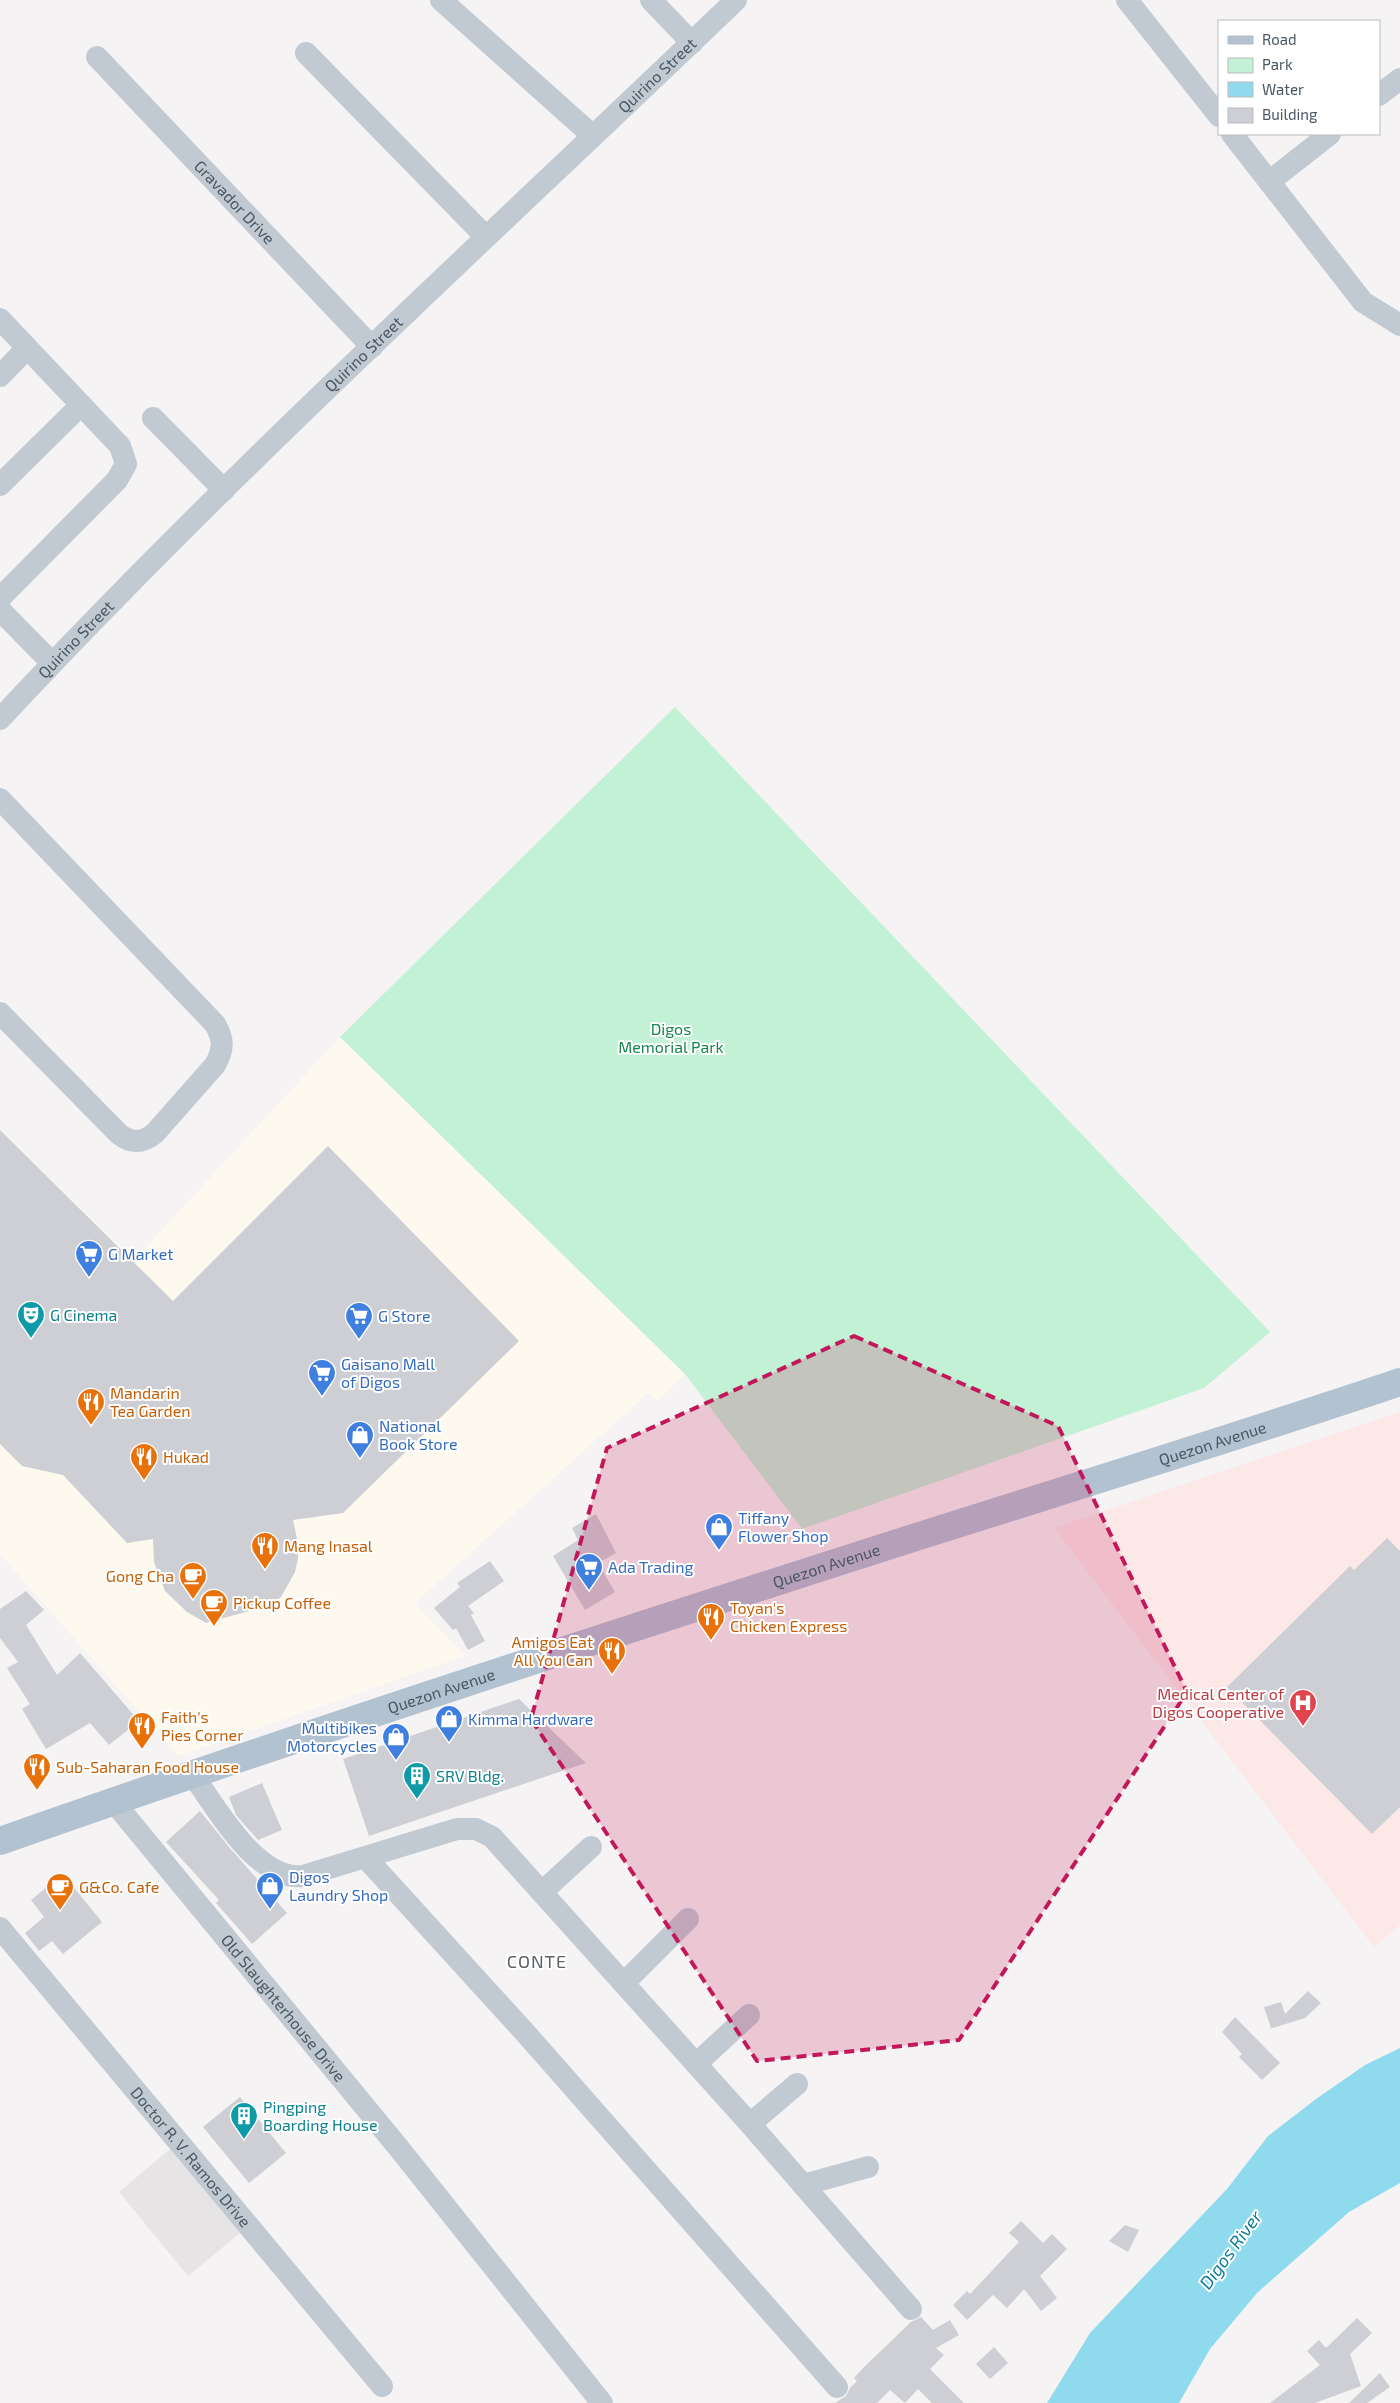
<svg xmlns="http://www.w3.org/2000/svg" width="1400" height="2403" font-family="'Exo 2',sans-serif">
  <rect width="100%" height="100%" fill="#f5f3f3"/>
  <!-- commercial -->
  <path fill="#fdf9ef" d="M340 1037 685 1374 658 1401 648 1393 415 1603 465 1656 178 1756 0 1554V1130L134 1260Z"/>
  <!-- education -->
  <path fill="#e6e4e5" d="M170 2149 240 2233 188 2276 119 2192Z"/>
  <!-- medical -->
  <path fill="#fce8e6" d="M1400 1412V1925L1374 1947 1054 1528Z"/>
  <!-- green -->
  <path fill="#c3f1d5" d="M675 707 1270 1332 1204 1388 802 1529 685 1374 340 1037Z"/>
  <!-- water -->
  <path fill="#90daee" d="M1400 2048V2183L1349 2212 1257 2293 1210 2349 1179 2403H1047L1090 2333 1227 2189 1268 2136 1316 2099 1365 2065Z"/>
  <!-- building -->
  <path fill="#cdcfd5" d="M0 1130 173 1301 328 1146 519 1341 343 1513 293 1520 298 1543V1558L295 1572 281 1597 270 1605 206 1623 187 1612 165 1591 154 1562 153 1539 127 1543 63 1475 22 1466 0 1444Z
    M596 1514 616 1553 598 1563 615 1592 585 1610 553 1556 578 1540 572 1528Z
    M1387 1538 1400 1551V1807L1372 1834 1227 1687 1350 1566 1354 1570Z
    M490 1561 504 1581 468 1606 474 1613 471 1615 485 1641 468 1650 456 1628 453 1630 434 1608 460 1587 457 1583Z
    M26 1591 44 1610 26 1625 57 1675 80 1653 139 1721 109 1745 90 1723 46 1749 22 1709 30 1704 7 1668 18 1662 0 1638V1609Z
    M519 1699 586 1763 369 1836 343 1759Z
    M262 1783 282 1830 258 1840 236 1815 229 1797Z
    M200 1811 229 1847 287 1913 252 1944 216 1903 219 1900 166 1842Z
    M63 1874 102 1922 63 1954 52 1941 39 1951 25 1933 44 1917 31 1900Z
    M1308 1991 1321 2003 1305 2018 1269 2029 1271 2028 1264 2007 1281 2002 1285 2014Z
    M1235 2017 1280 2063 1262 2080 1239 2057 1242 2054 1222 2032Z
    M240 2097 286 2153 249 2183 203 2127Z
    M1021 2221 1043 2243 1052 2234 1067 2249 1040 2276 1057 2298 1041 2311 1024 2289 1007 2308 993 2295 967 2320 953 2305 967 2291 970 2294 1019 2242 1009 2233Z
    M1125 2225 1139 2230 1128 2252 1109 2241Z
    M921 2317 933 2330 950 2320 959 2335 936 2348 944 2355 930 2369 964 2403H932L918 2389 905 2403 890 2390 877 2403H835L846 2396 850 2388 857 2381 854 2378 863 2368 911 2322Z
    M1357 2318 1372 2333 1350 2354 1361 2386 1315 2403H1270L1320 2365 1307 2351 1319 2340 1326 2348Z
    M994 2347 1008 2363 990 2379 976 2364Z
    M1380 2373 1390 2387 1367 2403H1349Z"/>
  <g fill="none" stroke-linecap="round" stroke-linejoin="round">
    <!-- minor -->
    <g stroke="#c1cad2" stroke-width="22">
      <path d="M441 0 593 136"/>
      <path d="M651 0 692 43"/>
      <path d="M1127 0 1219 116"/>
      <path d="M306 53 486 237"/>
      <path id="s1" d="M97 57 372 347"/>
      <path d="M1379 95 1400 79"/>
      <path d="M1232 134 1363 302 1400 325"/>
      <path d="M1270 181 1330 134"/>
      <path d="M0 319 120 446 126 464 117 480 0 598"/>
      <path d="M0 376 27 348"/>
      <path d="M153 418 224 490"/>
      <path d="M0 485 81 405"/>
      <path d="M0 610 52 663"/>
      <path id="s2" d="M0 719C234 468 489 237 736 0"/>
      <path d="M0 799 215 1024C224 1040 224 1049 215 1065L155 1133C143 1143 132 1144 119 1134L0 1013"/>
      <path d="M192 1774C216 1807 256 1881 303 1876L457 1829H476L492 1837 750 2124 911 2309"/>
      <path id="s3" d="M113 1801 398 2147 602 2403"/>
      <path d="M366 1858 529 2037 837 2387"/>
      <path d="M542 1892 591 1847"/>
      <path id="s4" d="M0 1928 382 2386"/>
      <path d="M624 1983 688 1919"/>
      <path d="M696 2064 749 2015"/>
      <path d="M750 2124 797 2084"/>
      <path d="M803 2185 868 2167"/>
    </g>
    <!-- major -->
    <path stroke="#b3c2d1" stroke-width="28" id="s5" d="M0 1841C310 1732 622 1631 935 1531 1090 1482 1246 1434 1400 1382"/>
  </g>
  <!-- marked area -->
  <path fill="#c2185b" fill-opacity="0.2" stroke="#c2185b" stroke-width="4" stroke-dasharray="10 6" stroke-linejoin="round" d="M854 1336 1058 1426 1187 1692 959 2040 757 2061 531 1719 607 1448Z"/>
  <!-- icons -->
  <defs>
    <symbol id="supermarket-pin" viewBox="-11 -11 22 30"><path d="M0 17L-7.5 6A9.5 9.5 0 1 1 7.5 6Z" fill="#3f7fe0" stroke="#fff"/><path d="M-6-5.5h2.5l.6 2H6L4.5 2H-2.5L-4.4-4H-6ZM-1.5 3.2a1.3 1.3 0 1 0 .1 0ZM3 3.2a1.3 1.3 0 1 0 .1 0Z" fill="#fff"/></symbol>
    <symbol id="theatre-pin" viewBox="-11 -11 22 30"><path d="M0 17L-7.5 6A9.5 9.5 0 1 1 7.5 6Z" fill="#0f9aa8" stroke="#fff"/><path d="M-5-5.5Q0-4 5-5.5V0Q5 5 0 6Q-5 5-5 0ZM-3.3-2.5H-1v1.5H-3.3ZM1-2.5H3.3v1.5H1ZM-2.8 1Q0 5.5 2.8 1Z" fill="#fff"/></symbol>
    <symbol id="restaurant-pin" viewBox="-11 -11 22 30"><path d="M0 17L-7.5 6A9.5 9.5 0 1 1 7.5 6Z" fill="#e8710a" stroke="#fff"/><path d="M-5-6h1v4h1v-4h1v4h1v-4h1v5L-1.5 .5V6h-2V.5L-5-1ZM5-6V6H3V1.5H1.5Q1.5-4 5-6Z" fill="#fff"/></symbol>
    <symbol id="shop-pin" viewBox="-11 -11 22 30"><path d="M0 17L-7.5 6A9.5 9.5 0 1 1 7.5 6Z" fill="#3f7fe0" stroke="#fff"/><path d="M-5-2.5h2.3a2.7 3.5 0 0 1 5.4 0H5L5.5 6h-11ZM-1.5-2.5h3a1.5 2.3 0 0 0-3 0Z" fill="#fff"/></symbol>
    <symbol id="cafe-pin" viewBox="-11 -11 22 30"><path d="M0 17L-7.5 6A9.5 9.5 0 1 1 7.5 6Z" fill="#e8710a" stroke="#fff"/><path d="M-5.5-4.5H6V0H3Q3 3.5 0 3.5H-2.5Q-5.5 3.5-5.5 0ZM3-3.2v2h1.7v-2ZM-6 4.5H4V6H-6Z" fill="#fff"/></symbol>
    <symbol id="hospital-pin" viewBox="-11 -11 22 30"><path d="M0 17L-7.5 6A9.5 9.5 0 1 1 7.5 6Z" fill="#e0444e" stroke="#fff"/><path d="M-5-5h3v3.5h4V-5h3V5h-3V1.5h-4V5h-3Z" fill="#fff"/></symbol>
    <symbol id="building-pin" viewBox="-11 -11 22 30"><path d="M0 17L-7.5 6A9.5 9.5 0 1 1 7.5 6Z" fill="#0f9aa8" stroke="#fff"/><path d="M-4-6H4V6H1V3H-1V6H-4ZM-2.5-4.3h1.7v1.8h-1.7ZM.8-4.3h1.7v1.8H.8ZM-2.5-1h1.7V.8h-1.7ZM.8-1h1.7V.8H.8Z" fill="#fff"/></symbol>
  </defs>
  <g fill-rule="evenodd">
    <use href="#supermarket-pin" x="73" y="1238" width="32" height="43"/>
    <use href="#theatre-pin" x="15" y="1299" width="32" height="43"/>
    <use href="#supermarket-pin" x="343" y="1300" width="32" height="43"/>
    <use href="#supermarket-pin" x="306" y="1357" width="32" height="43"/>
    <use href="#restaurant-pin" x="75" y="1386" width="32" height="43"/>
    <use href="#shop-pin" x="344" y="1419" width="32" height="43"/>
    <use href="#restaurant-pin" x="128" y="1441" width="32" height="43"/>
    <use href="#shop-pin" x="703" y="1511" width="32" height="43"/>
    <use href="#restaurant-pin" x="249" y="1530" width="32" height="43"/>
    <use href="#supermarket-pin" x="573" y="1551" width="32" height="43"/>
    <use href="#cafe-pin" x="177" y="1560" width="32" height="43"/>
    <use href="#cafe-pin" x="198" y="1587" width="32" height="43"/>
    <use href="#restaurant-pin" x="695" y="1601" width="32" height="43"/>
    <use href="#restaurant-pin" x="596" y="1635" width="32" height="43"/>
    <use href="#hospital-pin" x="1287" y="1687" width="32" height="43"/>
    <use href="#shop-pin" x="433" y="1703" width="32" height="43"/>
    <use href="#restaurant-pin" x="126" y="1710" width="32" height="43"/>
    <use href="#shop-pin" x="380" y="1721" width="32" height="43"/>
    <use href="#restaurant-pin" x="21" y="1751" width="32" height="43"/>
    <use href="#building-pin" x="401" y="1760" width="32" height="43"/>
    <use href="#shop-pin" x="254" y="1870" width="32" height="43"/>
    <use href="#cafe-pin" x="44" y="1871" width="32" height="43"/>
    <use href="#building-pin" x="228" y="2100" width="32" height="43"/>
  </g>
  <g text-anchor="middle" stroke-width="4" stroke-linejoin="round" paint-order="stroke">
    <!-- street labels -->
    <g font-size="16" fill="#4a5661" stroke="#fff">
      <text dy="6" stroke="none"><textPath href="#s2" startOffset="920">Quirino Street</textPath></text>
      <text dy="6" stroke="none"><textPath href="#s1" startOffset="200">Gravador Drive</textPath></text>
      <text dy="6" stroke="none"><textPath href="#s2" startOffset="515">Quirino Street</textPath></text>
      <text dy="6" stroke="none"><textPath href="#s2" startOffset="110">Quirino Street</textPath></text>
      <text dy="6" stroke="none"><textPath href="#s5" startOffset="1276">Quezon Avenue</textPath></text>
      <text dy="6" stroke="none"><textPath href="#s5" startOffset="871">Quezon Avenue</textPath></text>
      <text dy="6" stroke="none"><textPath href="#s5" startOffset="466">Quezon Avenue</textPath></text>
      <text dy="6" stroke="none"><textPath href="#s3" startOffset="268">Old Slaughterhouse Drive</textPath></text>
      <text dy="6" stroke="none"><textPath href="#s4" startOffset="298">Doctor R. V. Ramos Drive</textPath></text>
    </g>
    <!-- park labels -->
    <g font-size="16" fill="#17864f" stroke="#fff">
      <text x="671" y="1035">Digos<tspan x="671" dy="18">Memorial Park</tspan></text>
    </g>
    <!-- shop labels -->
    <g font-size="16" fill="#366cbe" stroke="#fff" text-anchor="start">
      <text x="108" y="1260">G Market</text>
      <text x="378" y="1322">G Store</text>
      <text x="341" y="1370">Gaisano Mall<tspan x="341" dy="18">of Digos</tspan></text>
      <text x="379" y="1432">National<tspan x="379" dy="18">Book Store</tspan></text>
      <text x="738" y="1524">Tiffany<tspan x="738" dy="18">Flower Shop</tspan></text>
      <text x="608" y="1573">Ada Trading</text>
      <text x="468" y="1725">Kimma Hardware</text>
      <text x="377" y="1734" text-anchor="end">Multibikes<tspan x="377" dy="18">Motorcycles</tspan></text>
      <text x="289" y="1883">Digos<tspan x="289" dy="18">Laundry Shop</tspan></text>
    </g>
    <!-- culture labels -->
    <g font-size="16" fill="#0d838f" stroke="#fff" text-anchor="start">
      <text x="50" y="1321">G Cinema</text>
      <text x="436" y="1782">SRV Bldg.</text>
      <text x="263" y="2113">Pingping<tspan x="263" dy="18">Boarding House</tspan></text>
    </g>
    <!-- food labels -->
    <g font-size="16" fill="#c56008" stroke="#fff" text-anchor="start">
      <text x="110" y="1399">Mandarin<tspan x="110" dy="18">Tea Garden</tspan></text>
      <text x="163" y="1463">Hukad</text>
      <text x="284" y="1552">Mang Inasal</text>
      <text x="174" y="1582" text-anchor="end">Gong Cha</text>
      <text x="233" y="1609">Pickup Coffee</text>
      <text x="730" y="1614">Toyan's<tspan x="730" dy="18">Chicken Express</tspan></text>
      <text x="593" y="1648" text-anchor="end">Amigos Eat<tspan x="593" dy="18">All You Can</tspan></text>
      <text x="161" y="1723">Faith's<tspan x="161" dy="18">Pies Corner</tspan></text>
      <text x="56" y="1773">Sub-Saharan Food House</text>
      <text x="79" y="1893">G&amp;Co. Cafe</text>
    </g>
    <!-- health labels -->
    <g font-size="16" fill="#be3a42" stroke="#fff" text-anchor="end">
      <text x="1284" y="1700">Medical Center of<tspan x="1284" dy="18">Digos Cooperative</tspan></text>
    </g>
    <!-- neighbourhood labels -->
    <g font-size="18" letter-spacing="1" fill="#5f6368" stroke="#fff">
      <text x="537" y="1968">CONTE</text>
    </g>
    <!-- water labels -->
    <g font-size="18" font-style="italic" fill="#0c7c9b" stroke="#fff">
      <text transform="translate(1231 2250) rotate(-54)" y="6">Digos River</text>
    </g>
  </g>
  <!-- legend -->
  <rect x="1218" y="20" width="162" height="115" fill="#ffffff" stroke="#b7bbc0"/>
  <rect x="1228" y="36" width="25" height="8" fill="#b3c2d1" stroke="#b7bbc0"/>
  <text x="1262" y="45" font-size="15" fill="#4a5661">Road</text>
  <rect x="1228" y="58" width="25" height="15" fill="#c3f1d5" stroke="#b7bbc0"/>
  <text x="1262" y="70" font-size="15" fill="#4a5661">Park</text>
  <rect x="1228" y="82" width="25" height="15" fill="#90daee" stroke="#b7bbc0"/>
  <text x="1262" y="95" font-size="15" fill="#4a5661">Water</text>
  <rect x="1228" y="108" width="25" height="15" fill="#cdcfd5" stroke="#b7bbc0"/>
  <text x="1262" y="120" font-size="15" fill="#4a5661">Building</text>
</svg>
